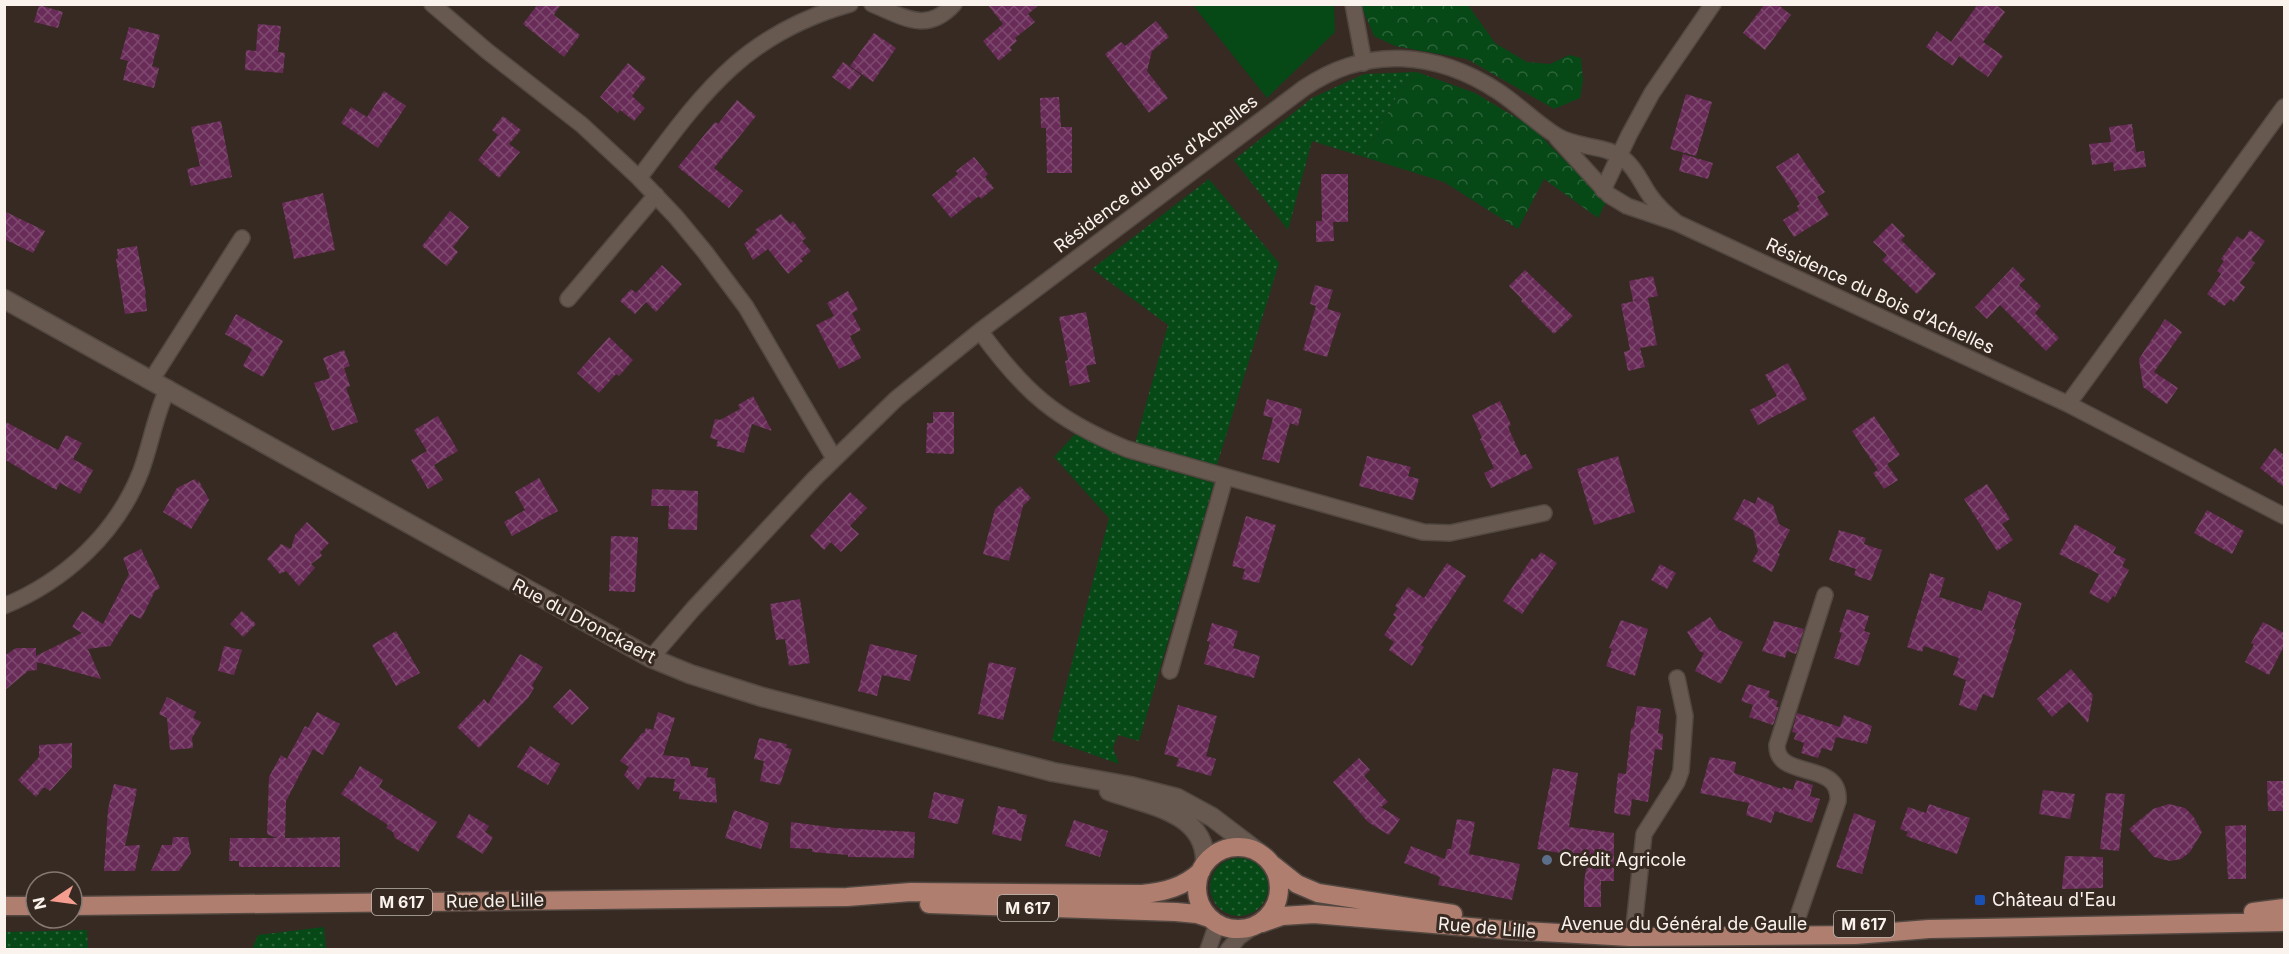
<svg xmlns="http://www.w3.org/2000/svg" width="2289" height="954" font-family="Inter,sans-serif">
  <defs>
    <pattern id="grass-dots" width="8" height="8" patternUnits="userSpaceOnUse" patternTransform="scale(1.5)"><rect width="8" height="8" fill="#074817"/><path d="M2 2h.1M6 6h.1" fill="none" stroke="#2c6339" stroke-width="1.8" stroke-linecap="round"/></pattern>
    <pattern id="forest-crowns" width="20" height="18" patternUnits="userSpaceOnUse" patternTransform="scale(1.5)"><rect width="20" height="18" fill="#074817"/><path d="M2 6a3 3 0 1 1 6 0M12 15a3 3 0 1 1 6 0" fill="none" stroke="#2c6339"/></pattern>
    <pattern id="building-cross-hatch" width="8" height="8" patternUnits="userSpaceOnUse" patternTransform="scale(1.5)"><rect width="8" height="8" fill="#692b58"/><path d="M0 0l8 8M0 8l8-8" fill="none" stroke="#7f4a70"/></pattern>
  </defs>
  <rect width="100%" height="100%" fill="#362a22"/>
  <!-- grass -->
  <path fill="url(#grass-dots)" d="M1417 72 1399 92 1364 157 1312 141 1288 230 1234 160 1312 98 1364 74Z
    M1209 179 1279 263 1217 465 1135 444 1168 325 1092 269Z
    M1075 434 1129 459 1214 483 1139 741 1118 735 1113 748 1119 764 1052 740 1109 518 1054 457Z
    M1210 887a29 29 0 1 1 58 0a29 29 0 1 1-58 0Z
    M324 927 326 949H252L258 935Z
    M87 930 88 949H5V932Z"/>
  <!-- forest -->
  <path fill="url(#forest-crowns)" d="M1361 5H1468L1495 43 1527 62 1550 64 1569 55 1581 58 1583 80 1580 98 1554 109 1467 59 1395 46 1374 36Z
    M1417 72 1475 93 1532 127 1606 202 1598 218 1544 179 1518 229 1444 182 1364 157 1399 92Z"/>
  <!-- park -->
  <path fill="#074817" d="M1193 5H1334L1335 32 1267 98Z"/>
  <!-- building -->
  <path fill="url(#building-cross-hatch)" d="M538 4H561L554 15 580 35 564 57 523 24Z
    M987 4H1040L1028 14 1035 22 1015 38 1017 41 1010 47 1012 50 999 61 983 41 1003 24Z
    M1765 4H1777L1791 15 1765 50 1743 33Z
    M1978 4H1995L2005 12 1983 42 2003 56 1988 77 1959 56 1953 66 1926 47 1937 31 1951 42Z
    M39 5 63 12 58 28 34 22Z
    M1156 21 1169 37 1152 51 1147 71 1168 98 1149 113 1105 54 1121 42 1125 46Z
    M258 24 281 26 278 52 285 53 283 73 245 70 246 50 256 51Z
    M129 27 160 35 152 66 159 68 154 88 123 80 128 61 120 59Z
    M874 33 896 48 873 82 850 66Z
    M843 62 861 75 850 90 832 77Z
    M628 63 646 78 632 96 645 108 634 121 620 110 618 113 600 97Z
    M384 91 406 106 378 148 341 123 351 107 367 117Z
    M1686 94 1712 102 1696 156 1670 149Z
    M1059 97 1061 127H1072V173H1047L1046 128H1041L1040 98Z
    M737 100 756 116 714 168 743 191 729 208 678 167 715 122 718 124Z
    M503 116 521 130 509 144 520 152 499 178 478 160 498 135 492 130Z
    M221 121 232 177 191 186 187 169 200 166 191 127Z
    M2132 124 2136 152 2144 151 2146 167 2114 171 2113 162 2092 165 2089 144 2111 142 2109 127Z
    M1798 153 1825 192 1817 197 1829 215 1794 237 1783 220 1799 210 1797 206 1800 204 1776 167Z
    M1683 154 1713 163 1708 179 1679 171Z
    M974 157 988 174 985 177 994 188 981 199 979 196 951 218 932 195 958 174 956 171Z
    M1321 174H1348V222H1333L1334 241 1316 242V221H1322Z
    M323 193 335 250 294 259 282 203Z
    M4 211 45 231 33 253 4 239Z
    M450 211 469 227 453 247 458 252 447 266 422 246Z
    M781 214 790 224 793 221 806 238 802 241 811 251 801 259 803 261 788 274 768 249 753 260 744 244 758 232 755 230 770 219 771 221Z
    M1892 223 1905 236 1901 240 1936 274 1917 294 1882 260 1887 255 1873 242Z
    M2250 230 2265 241 2251 260 2255 263 2240 283 2245 287 2234 302 2231 299 2224 306 2207 294 2221 274 2217 271 2224 261 2221 259 2237 236 2243 240Z
    M137 246 146 294H145L147 311 125 314 116 259 118 258 117 249Z
    M662 265 682 284 656 312 646 302 635 314 620 301 631 289 636 293Z
    M2013 267 2025 279 2019 285 2041 306 2035 313 2059 338 2046 351 2000 305 1987 319 1975 307Z
    M1525 270 1573 316 1554 334 1521 301 1522 299 1509 286Z
    M1653 276 1658 296 1633 301 1629 281Z
    M1315 285 1333 290 1327 309 1341 313 1327 357 1303 350 1316 306 1310 304Z
    M848 291 858 310 852 313 861 330 850 336 861 358 839 369 816 325 834 316 827 303Z
    M1648 298 1657 345 1640 348 1645 367 1628 371 1624 352 1630 350 1621 304Z
    M1086 312 1096 364 1086 366 1090 382 1070 386 1065 361 1068 360 1059 317Z
    M236 314 283 341 263 377 243 366 252 349 225 334Z
    M2165 319 2182 332 2154 372 2178 388 2167 404 2143 387 2139 359Z
    M609 337 633 360 619 376 616 374 599 393 577 373Z
    M344 350 350 366 344 368 350 386 346 388 358 422 332 431 314 383 330 378 323 358Z
    M1788 363 1807 399 1758 425 1750 410 1777 396 1765 375Z
    M753 396 772 431 752 424 744 453 716 446 718 440 710 438 715 419 720 420 740 409 738 405Z
    M1267 399 1302 409 1298 426 1290 423 1279 463 1262 459 1273 418 1263 415Z
    M1500 401 1511 425 1508 427 1521 456 1526 454 1533 468 1491 488 1484 473 1494 468 1480 439 1482 438 1472 415Z
    M933 412H954V454L926 453 927 423H933Z
    M438 416 458 451 434 465 443 480 428 489 411 460 427 451 414 430Z
    M1874 416 1900 455 1887 464 1898 480 1884 489 1873 473 1878 470 1852 431Z
    M4 421 58 450 66 435 82 443 73 459 93 470 80 494 60 483 56 490 4 459Z
    M2275 448 2284 455V487L2260 468Z
    M1367 456 1411 467 1408 476 1419 479 1413 500 1359 486Z
    M1618 456 1635 512 1594 525 1577 469Z
    M539 478 558 511 512 536 504 522 525 510 515 492Z
    M195 479 197 483 199 481 209 500 191 529 163 512 177 488Z
    M1987 484 2010 519 2002 524 2013 540 1997 551 1964 499Z
    M1020 486 1031 498 1023 506 1009 561 983 554 995 509Z
    M652 489 698 491 697 530 668 529 669 506H651Z
    M850 492 867 508 850 526 859 534 841 552 831 542 824 550 810 536Z
    M1758 497 1773 505 1779 524 1790 530 1778 553 1780 554 1772 572 1752 561 1758 551 1753 530 1733 519 1744 499 1755 504Z
    M2207 510 2244 531 2232 554 2194 533Z
    M1246 516 1276 525 1259 583 1242 579 1245 569 1232 566Z
    M307 522 329 543 320 552 322 556 311 564 315 568 299 586 286 571 280 574 267 559 281 544 291 549 295 535Z
    M2075 524 2116 547 2113 553 2126 559 2122 566 2129 570 2115 597 2113 596 2108 603 2089 593 2099 574 2059 554Z
    M1839 530 1866 538 1864 544 1882 550 1871 581 1854 575 1856 569 1829 560Z
    M611 536 638 537 635 592 609 591Z
    M141 549 160 588 155 591 141 619 130 614 110 646 88 649 101 679 37 662V670L28 671 4 691V656L16 648H36V656L82 633 72 627 82 611 103 624 129 574 123 558Z
    M1541 552 1557 563 1522 614 1503 601 1532 558 1535 560Z
    M1447 563 1466 576 1421 645 1424 647 1412 666 1389 650 1394 642 1384 635 1396 617 1393 615 1398 608 1395 606 1408 587 1424 598Z
    M1660 564 1676 573 1667 589 1651 580Z
    M1930 573 1945 578 1939 597 1982 611 1989 591 2022 603 2013 629H2016L1993 698 1983 694 1976 711 1959 705 1966 680 1953 675 1959 658 1924 646 1922 652 1907 647Z
    M800 599 810 663 789 666 785 639 776 640 770 604Z
    M1847 609 1869 616 1864 631 1870 633 1859 666 1834 658 1842 633 1839 632Z
    M242 611 256 624 243 637 230 624Z
    M1710 617 1719 630 1743 642 1721 684 1695 671 1704 653 1699 651 1687 632Z
    M1621 620 1648 629 1635 676 1606 666 1612 649 1609 648Z
    M1774 621 1804 629 1796 654 1787 651 1785 658 1762 651Z
    M2263 622 2284 633V646L2269 675 2245 662 2254 644 2251 643Z
    M1212 623 1238 631 1233 648 1260 656 1254 678 1204 664 1210 642 1207 641Z
    M396 631 420 673 396 686 372 645Z
    M870 644 917 655 910 681 882 675 877 696 858 691Z
    M224 646 242 650 234 675 218 671Z
    M520 654 543 667 532 685 534 688 528 698 479 748 457 727 484 699 488 704Z
    M989 662 1016 668 1003 720 978 714Z
    M2071 669 2093 695 2088 723 2069 702 2052 717 2037 699Z
    M1748 684 1770 691 1768 697 1778 701 1776 707H1779L1773 725 1749 717 1753 705 1741 701Z
    M570 689 589 708 572 725 553 707Z
    M167 697 196 712 193 718 201 722 192 738 193 748 170 750 167 718 159 714Z
    M1178 705 1217 716 1206 756 1216 759 1211 776 1176 766 1179 758 1164 754Z
    M1637 706 1661 709 1658 733 1663 734 1662 750 1655 749 1648 802 1632 799 1630 816 1614 813 1618 773 1626 774 1631 729 1634 726Z
    M317 712 340 724 323 755 313 749 286 801 285 838 340 837V867H239V861H229L230 838H277L267 834 269 777 281 755 287 759 305 726 308 728Z
    M658 712 675 718 663 755 689 758 691 766 708 768 707 777 715 778 717 803 679 799 680 792 673 791 675 779 647 777 638 790 624 775 629 767 620 761 642 733H644L646 728 653 730Z
    M1797 713 1840 727 1844 715 1872 726 1867 744 1836 737 1832 751 1822 748 1818 758 1801 753 1804 743 1794 739 1796 733 1792 732Z
    M759 738 787 744 786 748 792 749 780 785 760 781 764 761 754 759Z
    M72 743V767L50 791 44 787 36 797 18 780 39 757V745Z
    M530 746 560 764 548 785 517 767Z
    M1710 757 1736 762 1734 773 1782 789 1783 787 1793 790 1796 780 1813 785 1810 796 1820 799 1812 823 1775 811 1771 823 1746 815 1749 803 1700 793Z
    M1359 758 1370 770 1364 776 1388 802 1381 807 1400 819 1389 835 1368 822 1333 782Z
    M360 766 383 780 379 787 437 822 418 852 395 838 393 832 386 828 388 825 341 794 351 779 352 780Z
    M1553 768 1578 773 1569 827 1614 833V881H1601V907H1584V882L1588 858 1537 849Z
    M2267 781H2284V811H2268Z
    M114 784 137 789 125 846 140 845 135 871H104L108 809Z
    M2043 790 2075 794 2070 819 2039 814Z
    M934 792 964 799 958 824 928 818Z
    M2106 793 2125 794 2119 851 2100 849Z
    M1929 804 1970 818 1957 854 1906 836 1908 832 1900 829 1908 807 1926 813Z
    M2169 804 2185 808 2193 816 2202 832 2190 852 2181 859 2170 861 2154 857 2129 829 2153 809Z
    M998 806 1017 810V813L1027 815 1021 841 992 834Z
    M734 810 769 823 761 849 725 838Z
    M1854 813 1876 821 1862 874 1836 867Z
    M469 814 489 826 485 832 493 837 483 854 456 837Z
    M1457 819 1475 822 1469 854 1520 864 1512 900 1438 885 1440 877 1404 863 1411 846 1445 859 1447 849H1451Z
    M1074 820 1108 831 1100 857 1065 846Z
    M791 822 836 828 915 832 914 858 848 857V855L812 852V849L790 848Z
    M2246 825V879H2228L2225 826Z
    M173 837H188L191 853 179 871H151L162 845H172Z
    M2065 856 2103 857V888L2062 889Z"/>
  <g fill="none" stroke-linecap="round" stroke-linejoin="round">
    <defs>
      <path id="street" d="M432 4 487 51 582 125 639 178 676 217 705 252 746 307 834 458
        M872 4C904 17 927 34 954 4
        M1353 4 1364 63
        M2284 107 2068 404 2284 516
        M1557 138 1609 195 1627 206 1677 223 2068 404
        M639 178C702 94 743 34 850 4
        M1603 190 1629 135 1652 93 1713 4
        M568 299 656 195
        M980 331C1024 392 1056 420 1127 449L1423 532 1450 533 1544 513
        M152 379 242 238
        M4 606C65 581 117 533 141 471 151 444 155 415 168 388
        M651 658 693 609 814 479 896 399 980 331 1304 88C1367 45 1437 51 1499 92 1520 106 1537 124 1557 136 1578 149 1607 144 1625 160 1637 170 1642 185 1651 197 1658 207 1667 215 1677 223
        M1170 671 1225 478
        M1795 925 1838 801C1841 759 1776 781 1777 745L1825 595
        M1634 926 1644 834 1677 782 1681 771 1685 716 1677 678
        M1208 950 1217 924
        M1228 950 1239 937 1253 927"/>
      <path id="secondary" d="M4 299 651 658 690 674 762 697 1053 772 1130 786 1177 798 1212 817 1258 852
        M1109 791C1147 805 1207 812 1205 863"/>
      <path id="primary" d="M1197 888a41 41 0 1 1 82 0a41 41 0 1 1-82 0Z
        M1273 865 1297 884 1318 893 1453 914
        M929 904 1176 912 1197 914 1209 918
        M4 906H36
        M72 906 847 897 911 892 1142 894C1164 892 1184 887 1201 871
        M2253 912 2284 908
        M1262 923 1282 916 1314 914 1505 930 1630 937 1855 935 1929 929 2284 922"/>
    </defs>
    <!-- street casing -->
    <use href="#street" stroke="#524841" stroke-width="18"/>
    <!-- secondary casing -->
    <use href="#secondary" stroke="#524841" stroke-width="21"/>
    <!-- primary casing -->
    <use href="#primary" stroke="#524841" stroke-width="21"/>
    <!-- street -->
    <use href="#street" stroke="#675950" stroke-width="15"/>
    <!-- secondary -->
    <use href="#secondary" stroke="#675950" stroke-width="18"/>
    <!-- primary -->
    <use href="#primary" stroke="#b07e6f" stroke-width="18"/>
  </g>
  <!-- markers -->
  <circle fill="#5c6f8a" stroke="#362a22" stroke-width="2" cx="1547" cy="860" r="6"/>
  <rect fill="#1a4fb4" stroke="#362a22" stroke-width="2" x="1974" y="894" width="12" height="12" rx="3"/>
  <g text-anchor="middle" stroke-width="6" stroke-linejoin="round" paint-order="stroke">
    <!-- shield labels -->
    <g fill="#362a22" stroke="#bfb6af" stroke-width="1.5">
      <rect x="372" y="889" width="60" height="26" rx="4.5"/>
      <rect x="998" y="895" width="60" height="26" rx="4.5"/>
      <rect x="1834" y="911" width="60" height="26" rx="4.5"/>
    </g>
    <g font-size="16" font-weight="bold" fill="#faf2ec">
      <text x="402" y="908">M 617</text>
      <text x="1028" y="914">M 617</text>
      <text x="1864" y="930">M 617</text>
    </g>
    <!-- street labels -->
    <g font-size="18" fill="#faf2ec" stroke="#362a22">
      <text transform="translate(1156 174) rotate(-37)" y="6">Résidence du Bois d'Achelles</text>
      <text transform="translate(1880 296) rotate(25)" y="6">Résidence du Bois d'Achelles</text>
      <text transform="translate(584 621) rotate(28)" y="6">Rue du Dronckaert</text>
      <text transform="translate(495 901) rotate(-1)" y="6">Rue de Lille</text>
      <text x="1684" y="930">Avenue du Général de Gaulle</text>
      <text transform="translate(1487 928) rotate(5)" y="6">Rue de Lille</text>
    </g>
    <!-- poi labels -->
    <g font-size="18" fill="#faf2ec" stroke="#362a22" text-anchor="start">
      <text x="1559" y="866">Crédit Agricole</text>
      <text x="1992" y="906">Château d'Eau</text>
    </g>
  </g>
  <!-- border -->
  <rect width="2289" height="954" fill="none" stroke="#faf2ec" stroke-width="12"/>
  <!-- north arrow -->
  <g transform="translate(54 900) rotate(257)"><circle r="28" fill="#362a22" stroke="#847a73" stroke-width="1.5"/>
  <path d="M0-4.5L10 22L0 15L-10 22Z" fill="#f59d8f"/>
  <text y="-9" font-size="16" font-weight="bold" text-anchor="middle" fill="#faf2ec">N</text>
  </g>
</svg>
